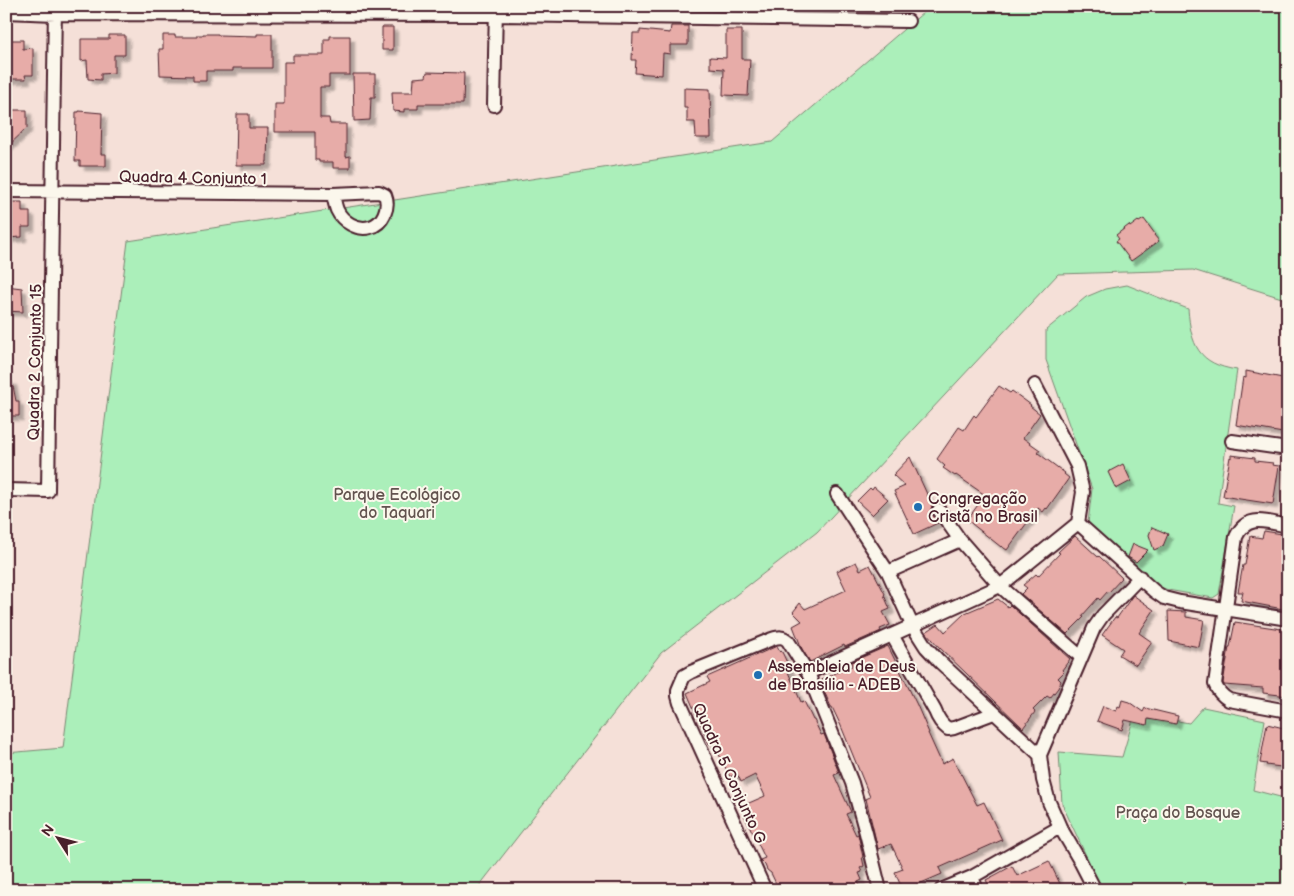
<svg xmlns="http://www.w3.org/2000/svg" width="1294" height="896" font-family="'Balsamiq Sans',sans-serif">
  <defs>
    <filter id="shadow"><feDropShadow dx="4.5" dy="4.5" stdDeviation="1" flood-color="#0004"/></filter>
  </defs>
  <rect width="100%" height="100%" fill="#f5e0d8"/>
  <filter id="ink" filterUnits="userSpaceOnUse"><feTurbulence type="fractalNoise" baseFrequency=".02" numOctaves="2"/><feDisplacementMap in="SourceGraphic" scale="10" xChannelSelector="R" yChannelSelector="G"/><feConvolveMatrix kernelMatrix="1 2 1 2 8 2 1 2 1" color-interpolation-filters="sRGB"/></filter>
  <g filter="url(#ink)">
    <!-- green -->
    <path fill="#abefba" stroke="#7a8772" d="M931 6H1288V300L1193 270 1058 274 817 532 661 653 476 890H6V753L63 748 128 241 772 142Z
      M1127 285 1188 309C1191 345 1198 364 1237 370L1218 503 1234 506 1219 594 1213 598 1168 590 1158 586 1088 523 1092 489 1046 360V330L1086 297 1105 289Z
      M1203 707 1265 720 1253 790 1288 799V890H1102L1062 804 1059 752 1122 757 1135 713 1189 723Z"/>
    <!-- building -->
    <path fill="#e7aca8" stroke="#4a1f2b" filter="url(#shadow)" d="M671 26H688V45H670V54L663 53 662 75 635 73 636 60H632L633 33H640V30L670 33Z
      M382 27H393V50H382Z
      M726 30H742V59H750L748 96 723 95 724 69 710 68V57L726 58Z
      M203 34H218V35L257 36V34H272V68H233V71H206V81H193V76L160 75 159 49H163V35H175V37H197V35H203Z
      M109 35H125V55H114V73L101 74V80L88 79 87 60 81 61V39H109Z
      M330 36H350V75H329V87H320V118H329L330 124H346V157L350 156V168H333V162H319V160H315V132H275V104H284V62H293V55H324V39H330Z
      M6 40H23V49L33 48V75H25L26 79H6Z
      M427 72 464 73 463 104H418V109H404V112L393 111 392 92H413L414 78 426 77Z
      M353 74H375V97H371L370 120 354 121Z
      M684 88 710 89 711 138H696L695 122H687V108H684Z
      M6 110H27V128L6 148Z
      M79 111 102 113 101 154H106V166H80V161H75L76 112H79Z
      M237 114H249V128H268L267 162H266V165H236Z
      M6 202H22V212H30V227H22V237L6 238Z
      M1144 219 1155 234 1154 235 1159 241 1131 261 1116 241 1119 239 1116 235 1129 225 1130 227 1138 221 1139 222Z
      M6 286 22 288 23 312 6 311Z
      M1246 371 1288 379V399L1283 433 1236 425 1243 377 1246 378Z
      M6 381H12L16 401H19V416H6Z
      M999 386 1010 393 1012 391 1031 405 1030 406 1040 414 1023 438 1040 450 1038 453 1065 473 1064 474 1069 478 1047 509 1046 508 1043 512 1038 508 1007 550 1001 546V547L967 520 985 495 956 475 955 476 943 468 945 466 937 459 959 427 964 430 974 415 976 417Z
      M1231 455 1255 458V461L1273 463 1272 465 1279 466 1273 504 1240 499 1223 496 1230 457 1231 458Z
      M910 457 932 505 931 510 932 514 938 523 914 534 894 491 905 486 893 475Z
      M1123 464 1131 481 1116 489 1108 472Z
      M874 487 888 499 872 515 857 501 870 488 872 490Z
      M1152 527 1168 534 1163 546 1154 550 1149 535Z
      M1264 531 1288 535V610L1241 601 1243 592H1238L1243 565H1245L1250 536 1262 538Z
      M1075 536 1098 557 1099 556 1122 578 1109 592 1108 591 1100 600 1098 598 1082 616 1084 617 1067 634 1021 594 1027 588 1023 585 1036 574 1038 576 1060 553 1058 552Z
      M1133 544 1148 550 1136 562 1128 557Z
      M856 562 860 570 870 565 885 594 884 595 890 609 883 612 890 625 880 629 881 631 845 647 844 645 810 662 802 649 793 626 802 621 793 612 800 603 805 609 846 590 837 571Z
      M1133 595 1154 610 1139 633 1152 642 1136 665 1119 655 1123 649 1102 635 1115 617 1117 618Z
      M998 599 1008 607 1010 605 1070 659 1062 670 1064 672 1058 678 1061 681 1058 688 1050 698 1047 696 1033 710 1035 712 1023 728 939 647 926 632 938 624 945 632 965 613Z
      M1168 611 1186 612V617L1204 620 1199 647 1169 641Z
      M1235 622 1288 630V696L1263 693V688L1224 685 1223 683 1229 647H1230Z
      M777 646 779 651 782 652 791 671 788 672 801 702 804 701 813 720H814L821 735 824 734 839 773 834 775 851 812 846 814 856 835 858 834 863 857H862L864 866 860 868 862 872 859 873 862 880 858 882 862 890H779L771 873 767 870 765 865 760 860 765 858 744 815 746 814 742 806 765 796 755 775 741 782 737 773 730 777 713 742 709 744 687 693 710 682 707 677Z
      M888 646 917 705 929 733H928L942 764 953 758 977 805 984 802 1002 840 939 868 942 874 905 890H904L902 884H900L895 872 903 869 891 844 878 849 866 799 870 797 841 726 832 707H831L820 682 823 681 822 679 852 666 851 662Z
      M1122 700 1129 702 1143 712 1145 708 1178 716 1176 724 1148 719 1147 725 1125 720 1122 730 1097 721 1103 706 1116 711 1118 706 1120 707Z
      M1267 724 1288 729V768L1266 765 1267 764 1260 763Z
      M1049 861 1063 890H991L986 880 1012 866 1017 876Z"/>
    <g fill="none" stroke-linecap="round" stroke-linejoin="round">
      <defs>
        <path id="minor" d="M6 12 55 14 496 15 908 21
          M494 105 496 6
          M6 191 333 194 379 192 385 195C390 207 383 224 370 227 357 231 342 221 337 210 335 205 334 199 333 194
          M1035 385 1077 466 1083 492 1078 523
          M1232 441 1288 449
          M6 490 48 491 55 6
          M837 494 888 572 912 625 926 647 940 662 1040 755
          M939 510 960 540 1000 586 1081 657
          M1078 523 1154 591 1164 598 1180 602 1288 619
          M1288 526C1267 522 1247 513 1236 537L1215 684C1218 692 1222 696 1229 700L1288 711
          M888 572 960 540
          M892 635 935 711C938 719 941 724 948 729L954 728 994 713
          M808 673 1000 586 1078 523
          M1040 755 1094 628 1103 615 1140 577
          M1040 755 1043 780 1049 802 1060 827 1080 861 1095 890
          M972 877 977 890
          M765 890 680 703 678 696V690L684 676 691 672 772 639C779 637 783 636 788 641L808 673 852 783 866 833 880 890
          M941 890 972 877 1060 827"/>
      </defs>
      <!-- minor casing -->
      <use href="#minor" stroke="#4a1f2b" stroke-width="16"/>
      <!-- minor -->
      <use href="#minor" stroke="#fbf7ec" stroke-width="12"/>
    </g>
  </g>
  <!-- markers -->
  <g fill="#1f6fb2" stroke="#fbf7ec" stroke-width="2">
    <circle cx="918" cy="507" r="5"/>
    <circle cx="758" cy="675" r="5"/>
  </g>
  <g text-anchor="middle" stroke-width="4" stroke-linejoin="round" paint-order="stroke">
    <!-- street labels -->
    <g font-size="16" fill="#4a1f2b" stroke="#fbf7ec">
      <text transform="translate(193 177) rotate(1)" y="6">Quadra 4 Conjunto 1</text>
      <text transform="translate(34 362) rotate(-89)" y="6">Quadra 2 Conjunto 15</text>
      <text transform="translate(730 773) rotate(65)" y="6">Quadra 5 Conjunto G</text>
    </g>
    <!-- park labels -->
    <g font-size="16" fill="#62534f" stroke="#fbf7ec">
      <text x="397" y="500">Parque Ecológico<tspan x="397" dy="18">do Taquari</tspan></text>
      <text x="1178" y="818">Praça do Bosque</text>
    </g>
    <!-- poi labels -->
    <g font-size="16" fill="#4a1f2b" stroke="#fbf7ec" text-anchor="start">
      <text x="928" y="504">Congregação<tspan x="928" dy="18">Cristã no Brasil</tspan></text>
      <text x="768" y="672">Assembleia de Deus<tspan x="768" dy="18">de Brasília - ADEB</tspan></text>
    </g>
  </g>
  <!-- margin -->
  <rect width="1294" height="896" fill="none" stroke="#fbf7ec" stroke-width="25"/>
  <rect x="12" y="12" width="1269" height="871" fill="none" stroke="#4a1f2b" stroke-width="2" filter="url(#ink)"/>
  <!-- north arrow -->
  <g transform="translate(58 838) rotate(306)" stroke="#fbf7ec" stroke-width="4" paint-order="stroke">
  <path d="M0-4L9 19L0 12L-9 19Z" fill="#4a1f2b"/>
  <text y="-8" font-size="14" font-weight="bold" text-anchor="middle" fill="#4a1f2b">N</text>
  </g>
</svg>
